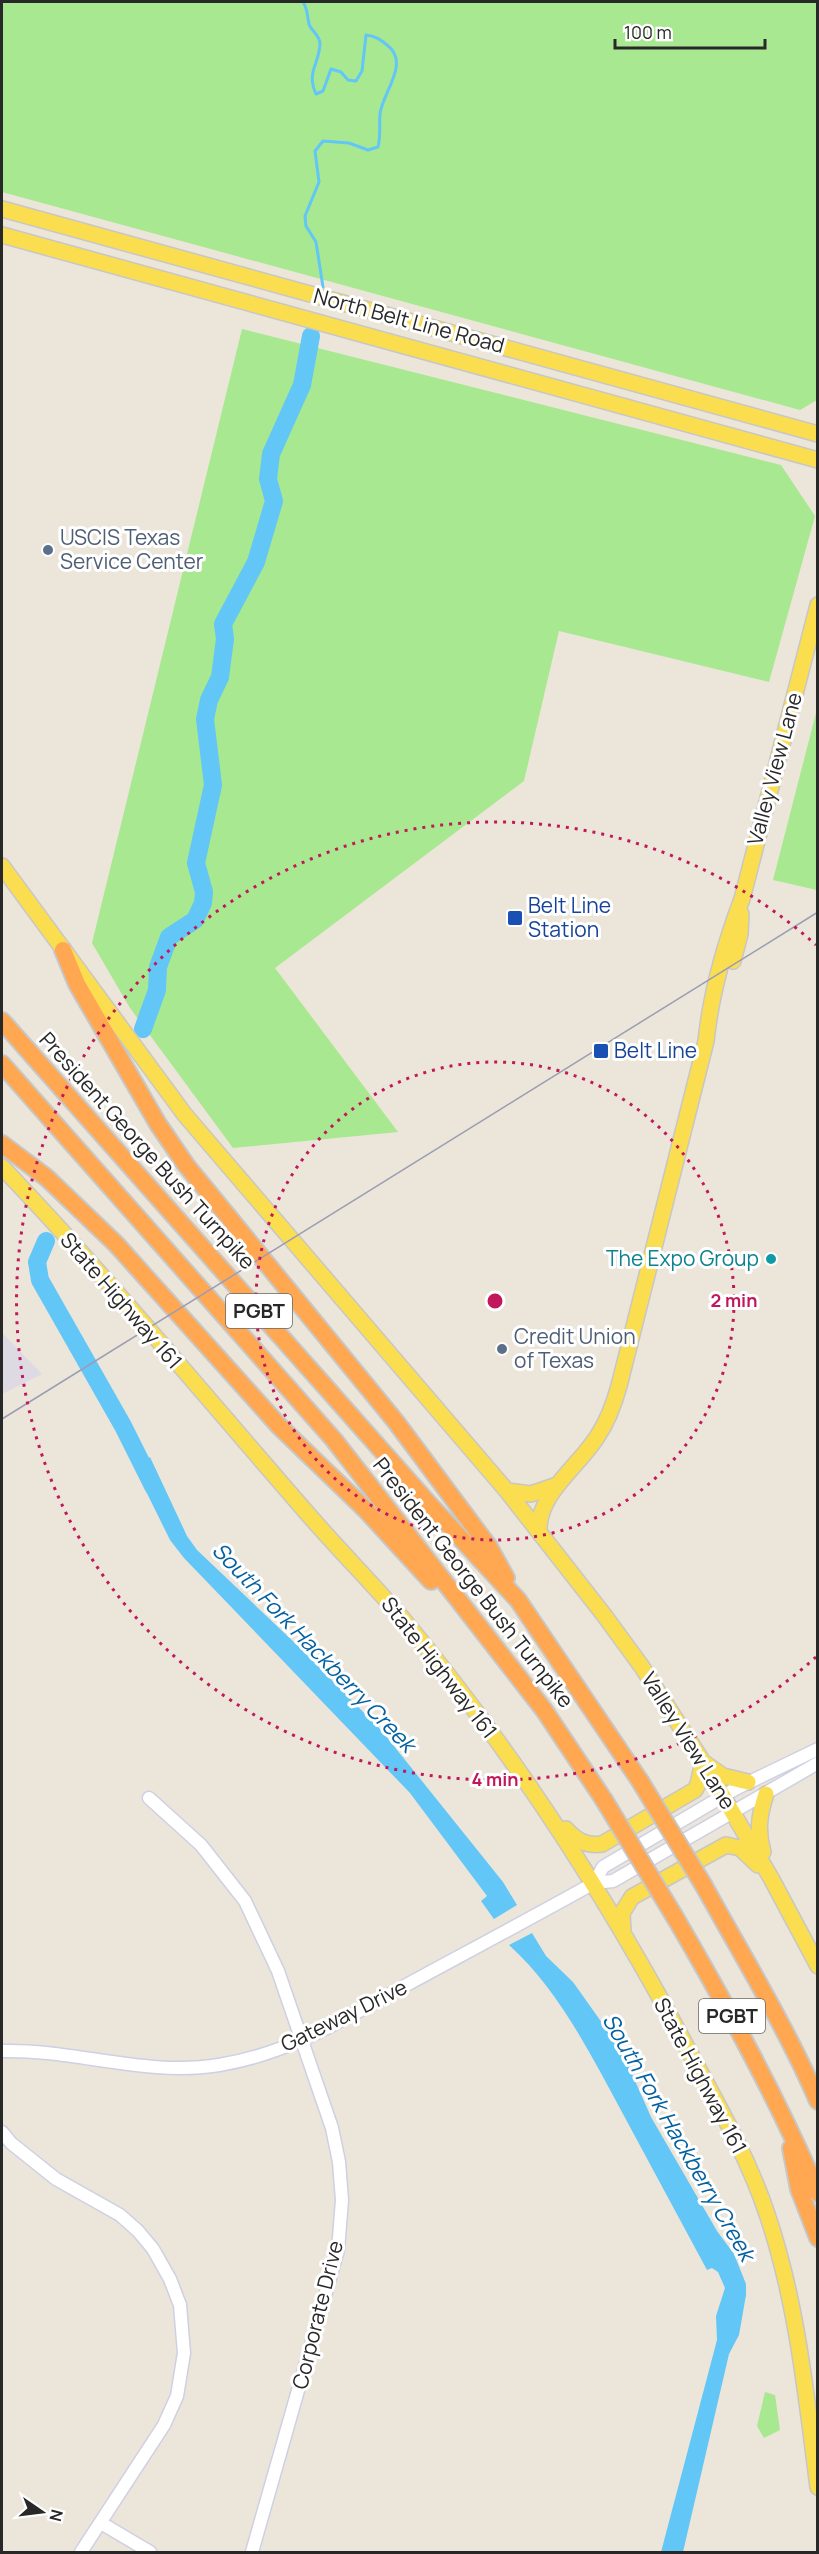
<svg xmlns="http://www.w3.org/2000/svg" width="819" height="2554" font-family="Manrope,sans-serif">
  <rect width="100%" height="100%" fill="#ece5d9"/>
  <!-- industrial -->
  <path fill="#dddae4" d="M2 1333 42 1374 2 1394Z"/>
  <!-- green -->
  <path fill="#a8e890" d="M2 2H817V400L800 410 2 192Z
    M242 329 781 465 815 516 769 682 559 631 524 781 275 968 398 1132 233 1148 130 1008 92 943Z
    M817 709 818 890H817L773 880Z
    M765 2392 775 2395 780 2430 764 2438 757 2426Z"/>
  <!-- water -->
  <path fill="#62c6f7" d="M150 1457 187 1536 197 1550 298 1646 381 1730 503 1882 517 1905 494 1919 481 1901 487 1896 410 1793 184 1558 170 1540 135 1469Z
    M532 1933 546 1956 573 1982 622 2051 651 2117 717 2231 734 2254 746 2284V2295L739 2335 729 2354 683 2552H661L717 2340 716 2316 725 2288 718 2272 712 2268 707 2270C679 2218 651 2166 623 2114 591 2055 559 1990 509 1945Z"/>
  <g fill="none" stroke-linecap="round" stroke-linejoin="round">
    <!-- stream -->
    <path stroke="#62c6f7" stroke-width="3" d="M303 2C308 10 307 15 309 24 311 31 320 35 320 44 319 65 306 72 316 94L323 91 331 69 341 72 348 80 356 81 362 71 366 35C375 36 380 39 387 45 411 63 382 93 380 114 379 126 381 135 378 147L368 150 349 143 323 141 315 151 319 182 305 216 306 226 316 242 323 287"/>
    <!-- river -->
    <path stroke="#62c6f7" stroke-width="18" d="M143 1029 157 990 158 967 169 937 195 920 203 903 204 892 196 863 213 785 205 719 209 700 220 677 225 639 223 624 256 562 274 501 268 479 271 454 302 385 311 336
      M46 1241 37 1262 40 1280 123 1426 153 1486"/>
    <defs>
      <path id="minor" d="M149 1798 201 1845 245 1901 278 1971 332 2128 339 2162 342 2200 338 2250 252 2552
        M594 1883 603 1867 735 1789 818 1749
        M2 2051C74 2049 146 2077 219 2065 289 2054 348 2017 410 1983 471 1950 533 1917 594 1883L613 1881 818 1763
        M2 2132 11 2143 56 2179 120 2215 138 2231 153 2249 170 2279 180 2305 184 2353 177 2396 164 2425 81 2552
        M101 2523 150 2552"/>
      <path id="major" d="M2 209 818 434
        M2 235 818 460
        M2 866 185 1115 507 1491 604 1615 642 1667 703 1762 771 1878 818 1966
        M733 961 740 934 741 914
        M2 1167C108 1278 206 1397 307 1513 338 1549 372 1583 403 1619 512 1750 604 1892 684 2042 714 2098 747 2154 767 2214 797 2302 806 2395 818 2487
        M507 1491 531 1494 557 1485
        M539 1529C539 1493 579 1466 597 1437 608 1421 614 1404 619 1386L706 1041C711 993 725 944 742 899L818 605
        M566 1829C577 1841 586 1846 602 1844L695 1790 698 1784 703 1762 723 1776 748 1782
        M763 1852C757 1831 759 1815 766 1794
        M623 1932 622 1913 632 1897 726 1845 740 1848 758 1865"/>
      <path id="highway" d="M63 950 77 984 158 1124 186 1165 396 1422 489 1547 506 1578
        M2 1021 429 1504 518 1600 640 1781
        M2 1064 334 1440 544 1710 604 1800
        M2 1144 47 1178 116 1244 279 1426 366 1510 431 1581
        M704 1886C743 1957 786 2027 818 2101
        M676 1919C729 2010 776 2096 818 2193
        M791 2148 799 2189 818 2238"/>
    </defs>
    <!-- minor casing -->
    <use href="#minor" stroke="#ced0e3" stroke-width="15"/>
    <!-- major casing -->
    <use href="#major" stroke="#c7c7c7" stroke-width="18"/>
    <!-- highway casing -->
    <use href="#highway" stroke="#c7c7c7" stroke-width="20"/>
    <!-- minor -->
    <use href="#minor" stroke="#fff" stroke-width="12"/>
    <!-- major -->
    <use href="#major" stroke="#fbde4f" stroke-width="15"/>
    <!-- highway -->
    <use href="#highway" stroke="#ffa751" stroke-width="16"/>
    <!-- tram -->
    <path stroke="#9b9db5" stroke-width="1.5" d="M2 1419 818 912"/>
    <defs>
      <path id="highway-bridge" d="M640 1781 704 1886
        M604 1800 676 1919"/>
    </defs>
    <!-- highway-bridge casing -->
    <use href="#highway-bridge" stroke="#c7c7c7" stroke-width="20" stroke-linecap="butt"/>
    <!-- highway-bridge -->
    <use href="#highway-bridge" stroke="#ffa751" stroke-width="16"/>
  </g>
  <!-- distance rings -->
  <g fill="none" stroke="#c2185b" stroke-width="3" stroke-dasharray="3 6">
    <circle cx="495" cy="1301" r="239"/>
    <path d="M816 1657A479 479 0 1 1 816 945"/>
  </g>
  <!-- markers -->
  <g fill="#5c6f8a" stroke="#fff" stroke-width="2">
    <circle cx="48" cy="550" r="6"/>
    <circle cx="502" cy="1349" r="6"/>
  </g>
  <g fill="#1a4fb4" stroke="#fff" stroke-width="2">
    <rect x="507" y="910" width="16" height="16" rx="3"/>
    <rect x="593" y="1043" width="16" height="16" rx="3"/>
  </g>
  <circle fill="#0f9aa8" stroke="#fff" stroke-width="2" cx="771" cy="1259" r="6"/>
  <g text-anchor="middle" stroke-width="6" stroke-linejoin="round" paint-order="stroke">
    <!-- shield labels -->
    <g fill="#fff" stroke="#686868" stroke-width="1.5">
      <rect x="226" y="1294" width="66" height="34" rx="4.5"/>
      <rect x="699" y="1999" width="66" height="34" rx="4.5"/>
    </g>
    <g font-size="20" font-weight="bold" fill="#282828">
      <text x="259" y="1318">PGBT</text>
      <text x="732" y="2023">PGBT</text>
    </g>
    <!-- street labels -->
    <g font-size="21" fill="#282828" stroke="#fff">
      <text transform="translate(409 321) rotate(15)" y="7">North Belt Line Road</text>
      <text transform="translate(775 769) rotate(-75)" y="7">Valley View Lane</text>
      <text transform="translate(147 1151) rotate(48)" y="7">President George Bush Turnpike</text>
      <text transform="translate(121 1301) rotate(49)" y="7">State Highway 161</text>
      <text transform="translate(473 1583) rotate(52)" y="7">President George Bush Turnpike</text>
      <text transform="translate(439 1668) rotate(52)" y="7">State Highway 161</text>
      <text transform="translate(688 1741) rotate(58)" y="7">Valley View Lane</text>
      <text transform="translate(344 2016) rotate(-26)" y="7">Gateway Drive</text>
      <text transform="translate(700 2076) rotate(62)" y="7">State Highway 161</text>
      <text transform="translate(318 2315) rotate(-76)" y="7">Corporate Drive</text>
    </g>
    <!-- service labels -->
    <g font-size="21" fill="#4e5e75" stroke="#fff" text-anchor="start">
      <text x="60" y="545">USCIS Texas<tspan x="60" dy="24">Service Center</tspan></text>
      <text x="514" y="1344">Credit Union<tspan x="514" dy="24">of Texas</tspan></text>
    </g>
    <!-- transit labels -->
    <g font-size="21" fill="#164399" stroke="#fff" text-anchor="start">
      <text x="528" y="913">Belt Line<tspan x="528" dy="24">Station</tspan></text>
      <text x="614" y="1058">Belt Line</text>
    </g>
    <!-- culture labels -->
    <g font-size="21" fill="#0d838f" stroke="#fff" text-anchor="end">
      <text x="759" y="1266">The Expo Group</text>
    </g>
    <!-- water labels -->
    <g font-size="22" font-style="italic" fill="#0361a2" stroke="#fff">
      <text transform="translate(314 1647) rotate(46)" y="8">South Fork Hackberry Creek</text>
      <text transform="translate(679 2137) rotate(60)" y="8">South Fork Hackberry Creek</text>
    </g>
  </g>
  <circle cx="495" cy="1301" r="9" fill="#c2185b" stroke="#fff" stroke-width="3"/>
  <g font-size="18" text-anchor="middle" font-weight="bold" fill="#c2185b" stroke="#fff" stroke-width="6" stroke-linejoin="round" paint-order="stroke">
    <text x="734" y="1307">2 min</text>
    <text x="495" y="1786">4 min</text>
  </g>
  <!-- border -->
  <rect width="819" height="2554" fill="none" stroke="#282828" stroke-width="6"/>
  <!-- north arrow -->
  <g transform="translate(42 2512) rotate(104)" stroke="#ffffff" stroke-width="4.5" paint-order="stroke">
  <path d="M0-4.5L10 22L0 15L-10 22Z" fill="#282828"/>
  <text y="-9" font-size="16" font-weight="bold" text-anchor="middle" fill="#282828">N</text>
  </g>
  <!-- scale -->
  <path d="M615 39v9h150v-9" fill="none" stroke="#282828" stroke-width="3"/>
  <text x="624" y="39" font-size="18" fill="#282828" stroke="#ffffff" stroke-width="4.5" paint-order="stroke">100 m</text>
</svg>
